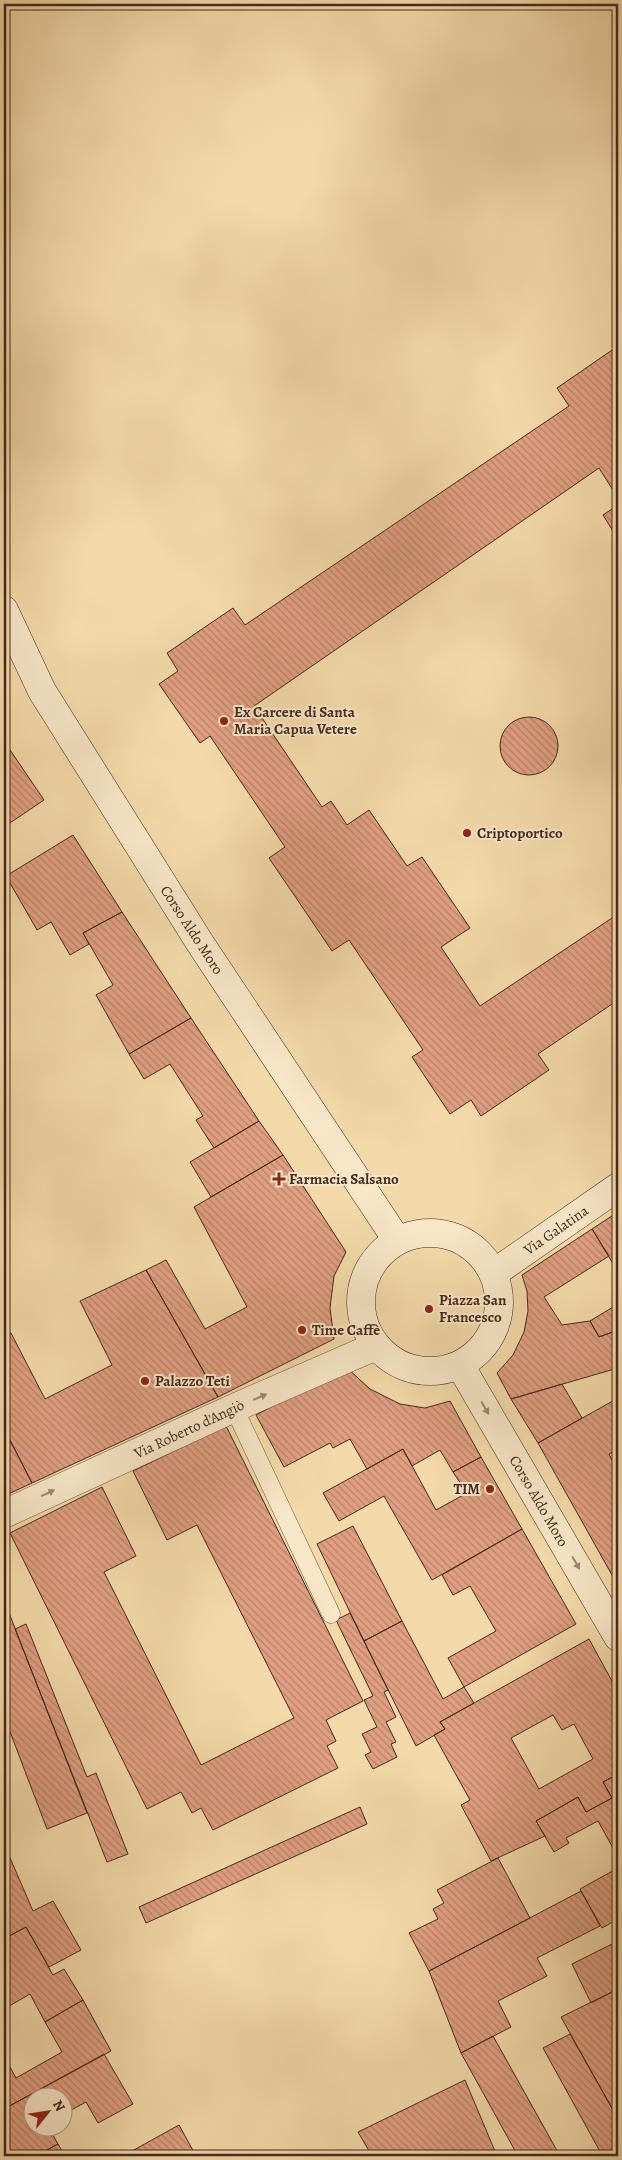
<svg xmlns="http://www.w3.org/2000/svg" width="622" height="2160" font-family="Alegreya,serif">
  <defs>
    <pattern id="building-back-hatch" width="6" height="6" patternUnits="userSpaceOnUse" patternTransform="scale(1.25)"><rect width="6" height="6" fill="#e09f81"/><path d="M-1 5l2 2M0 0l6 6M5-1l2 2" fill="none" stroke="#b78269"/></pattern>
  </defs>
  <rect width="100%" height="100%" fill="#f3d9a9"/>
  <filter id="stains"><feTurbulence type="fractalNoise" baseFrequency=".004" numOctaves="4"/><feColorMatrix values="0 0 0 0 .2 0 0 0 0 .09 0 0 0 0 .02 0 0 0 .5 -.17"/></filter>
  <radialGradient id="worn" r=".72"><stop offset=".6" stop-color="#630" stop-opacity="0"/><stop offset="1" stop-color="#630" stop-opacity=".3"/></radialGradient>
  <!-- building -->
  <path fill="url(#building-back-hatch)" stroke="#45291e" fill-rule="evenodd" d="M618 346V498L599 468 254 706 322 807 331 801 347 825 369 810 407 866 422 857 470 928 441 947 480 1006 618 914V1000L538 1054 549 1070 481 1116 471 1100 450 1114 412 1057 423 1050 349 940 332 951 269 858 285 847 210 736 200 743 159 684 178 671 167 653 233 608 245 625 569 406 557 388Z
    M618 505V539L603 515Z
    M500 746a29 29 0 1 1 58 0a29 29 0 1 1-58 0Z
    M4 741 44 800 4 827Z
    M73 835 122 912 83 933 89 944 70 955 51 922 37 930 6 876Z
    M122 912 191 1018 129 1054 96 995 113 985 83 933Z
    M191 1018 259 1121 214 1148 196 1120 203 1116 170 1064 144 1079 129 1054Z
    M259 1121 283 1155 211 1197 190 1162Z
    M283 1155 346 1252 334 1276 330 1308 334 1339 218 1397 146 1270 166 1260 205 1329 247 1307 194 1207Z
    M618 1212V1272L592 1229Z
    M592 1229 609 1256 544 1297 562 1325 590 1321 599 1337 618 1330V1368L511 1399 497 1373 513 1355 524 1332 528 1311 527 1291 522 1275Z
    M146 1270 218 1397 32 1483 4 1428V1336L11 1333 45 1399 112 1365 80 1301Z
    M618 1304V1330L599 1337 590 1321Z
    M346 1367 370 1389 400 1404 425 1408 450 1401 481 1457 453 1472 440 1450 412 1466 403 1449 367 1469 350 1439 333 1448 330 1443 284 1467 256 1415Z
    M562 1384 582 1418 538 1443 511 1399Z
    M618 1398V1449L609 1454 618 1472 617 1584 538 1443Z
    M226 1426 363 1701 326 1720 336 1741 327 1746 338 1768 213 1830 201 1808 192 1813 181 1792 147 1809 10 1533 102 1487 136 1556 104 1572 201 1765 294 1718 197 1525 167 1540 133 1471Z
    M4 1429 32 1483 4 1496Z
    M403 1449 436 1510 467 1493 453 1472 481 1457 522 1529 432 1580 384 1496 339 1521 323 1493Z
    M353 1526 402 1621 364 1641 317 1544Z
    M522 1529 576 1624 464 1687 448 1658 496 1631 470 1586 453 1595 442 1575Z
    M4 1600 87 1813 47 1829 9 1729 4 1731V1707L10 1704 4 1689Z
    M350 1613 388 1690 384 1692 396 1717 386 1722 396 1742 391 1744 397 1757 373 1769 365 1755 371 1752 362 1734 377 1727 364 1700 373 1696 336 1620Z
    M402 1621 443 1699 464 1687 474 1703 440 1722 445 1729 416 1746 364 1641Z
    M26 1624 87 1777 96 1773 128 1854 107 1862 15 1629Z
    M589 1639 618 1692V1774L603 1782 612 1798 586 1812 578 1797 536 1821 545 1836 491 1861 461 1805 470 1800 434 1735 445 1729 440 1722ZM553 1715 562 1730 574 1724 593 1759 539 1789 511 1738Z
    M618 1774V1857L598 1821 566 1838 569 1843 554 1852 536 1821 578 1797 586 1812 612 1798 603 1782Z
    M360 1807 367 1824 146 1923 139 1907Z
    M4 1844 33 1911 53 1901 81 1950 49 1967 26 1927 5 1938 4 1934Z
    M498 1858 530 1918 429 1971 409 1933 438 1919 433 1909 444 1903 437 1890Z
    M618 1868V1919L602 1928 580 1889Z
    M581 1891 600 1926 537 1958 547 1976 498 2001 511 2027 461 2053 429 1971Z
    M26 1927 53 1975 64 1969 83 2000 45 2022 30 1994 4 2009V1939Z
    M618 1941V1989L591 2003 572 1964Z
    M618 1989V2119L561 2017Z
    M83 2000 111 2051 4 2109V2056L16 2078 62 2052 45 2022Z
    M570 2034 618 2119V2146L602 2155 543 2048Z
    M493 2036 560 2156H518L461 2053Z
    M104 2054 133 2104 98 2123 86 2102 62 2115V2098H32V2128H49L58 2144 36 2156H4V2109Z
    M465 2080 497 2156H372L358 2132Z
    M179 2125 196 2156H123Z
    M58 2144 65 2156H36Z"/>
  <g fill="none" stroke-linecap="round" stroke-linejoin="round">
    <defs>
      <path id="service" d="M234 1408 331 1614"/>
      <path id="minor" d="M4 1514 234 1408 376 1346"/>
      <path id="secondary" d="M4 610 42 691 200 943 397 1240
        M361 1302a69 69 0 1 1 138 0a69 69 0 1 1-138 0Z
        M494 1273 618 1187
        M460 1365 618 1637"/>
    </defs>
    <!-- service casing -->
    <use href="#service" stroke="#705541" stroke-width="19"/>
    <!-- minor casing -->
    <use href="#minor" stroke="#705541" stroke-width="29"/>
    <!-- secondary casing -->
    <use href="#secondary" stroke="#45291e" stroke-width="29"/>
    <!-- service -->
    <use href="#service" stroke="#f7e6c7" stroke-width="18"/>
    <!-- minor -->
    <use href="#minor" stroke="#f7e6c7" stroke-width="28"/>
    <!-- secondary -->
    <use href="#secondary" stroke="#f7e6c7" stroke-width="28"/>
  </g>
  <!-- one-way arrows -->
  <defs><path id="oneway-solid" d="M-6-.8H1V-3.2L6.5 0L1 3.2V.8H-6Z" transform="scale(1.25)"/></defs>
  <g fill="#9e8872">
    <use href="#oneway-solid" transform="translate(260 1397) rotate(-23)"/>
    <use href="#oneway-solid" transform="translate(485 1408) rotate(60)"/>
    <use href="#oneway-solid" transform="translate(48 1493) rotate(-25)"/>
    <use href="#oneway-solid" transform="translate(576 1563) rotate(60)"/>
  </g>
  <!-- markers -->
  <g fill="#8f2418" stroke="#f7e6c7" stroke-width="2">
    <circle cx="224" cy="721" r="5"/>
    <circle cx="467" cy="833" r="5"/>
    <path d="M276.5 1171.5h5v5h5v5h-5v5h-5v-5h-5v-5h5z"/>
    <circle cx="429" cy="1309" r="5"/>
    <circle cx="302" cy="1330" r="5"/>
    <circle cx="145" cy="1381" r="5"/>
    <circle cx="490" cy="1489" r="5"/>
  </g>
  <g text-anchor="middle" stroke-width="4" stroke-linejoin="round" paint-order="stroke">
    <!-- poi labels -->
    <g font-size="15" font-weight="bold" fill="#45291e" stroke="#f7e6c7" text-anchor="start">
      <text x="234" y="717">Ex Carcere di Santa<tspan x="234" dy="17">Maria Capua Vetere</tspan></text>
      <text x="477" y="838">Criptoportico</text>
      <text x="289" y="1184">Farmacia Salsano</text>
      <text x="439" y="1305">Piazza San<tspan x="439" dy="17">Francesco</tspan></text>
      <text x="312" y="1335">Time Caffè</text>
      <text x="155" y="1386">Palazzo Teti</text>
      <text x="480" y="1494" text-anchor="end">TIM</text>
    </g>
    <!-- street labels -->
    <g font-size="15" fill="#45291e" stroke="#f7e6c7">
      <text transform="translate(192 930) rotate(57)" y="5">Corso Aldo Moro</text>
      <text transform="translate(556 1230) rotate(-35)" y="5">Via Galatina</text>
      <text transform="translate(189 1429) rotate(-25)" y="5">Via Roberto d'Angiò</text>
      <text transform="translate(539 1501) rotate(60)" y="5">Corso Aldo Moro</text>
    </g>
  </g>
  <!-- margin -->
  <rect width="622" height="2160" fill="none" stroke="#f3d9a9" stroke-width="20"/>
  <rect x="5" y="5" width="612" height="2150" fill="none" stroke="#45291e" stroke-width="2.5"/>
  <rect x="10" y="10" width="602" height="2140" fill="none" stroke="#45291e"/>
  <!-- north arrow -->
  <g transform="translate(48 2112) rotate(60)"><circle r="24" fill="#f7e6c7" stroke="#b09a83"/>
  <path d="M0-4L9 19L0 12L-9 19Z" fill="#8f2418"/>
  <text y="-8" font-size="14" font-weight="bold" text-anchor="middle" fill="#45291e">N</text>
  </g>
  <rect width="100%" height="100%" filter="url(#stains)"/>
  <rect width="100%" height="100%" fill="url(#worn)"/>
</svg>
